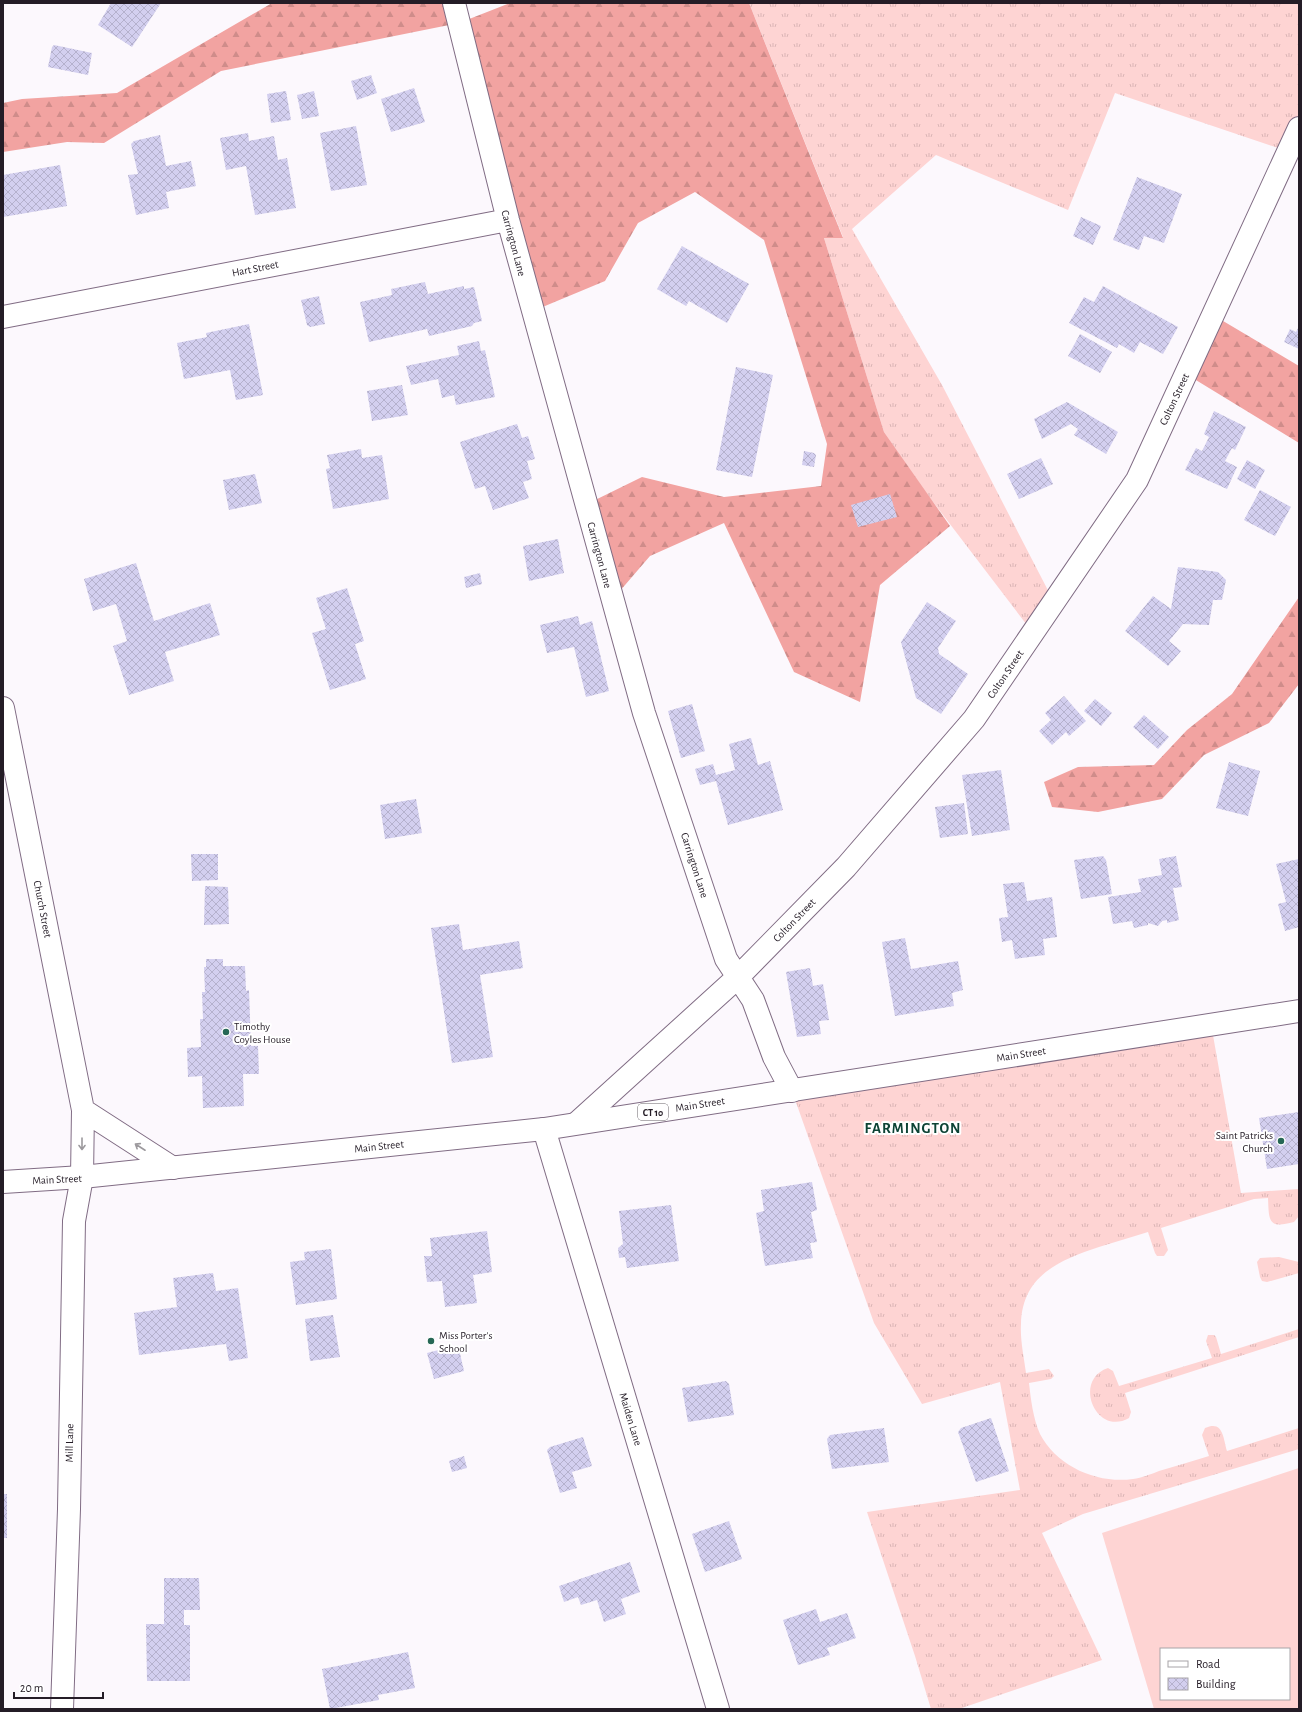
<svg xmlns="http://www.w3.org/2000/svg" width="1302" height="1712" font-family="'Alegreya Sans',sans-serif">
  <defs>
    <pattern id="grass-tufts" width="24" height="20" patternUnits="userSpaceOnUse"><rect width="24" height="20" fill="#fed4d3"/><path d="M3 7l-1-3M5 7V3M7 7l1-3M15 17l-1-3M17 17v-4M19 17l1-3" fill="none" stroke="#dab5b5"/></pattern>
    <pattern id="forest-firs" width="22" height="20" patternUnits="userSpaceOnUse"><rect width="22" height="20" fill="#f2a3a1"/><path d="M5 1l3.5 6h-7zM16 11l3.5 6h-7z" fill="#cf8c8a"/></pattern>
    <pattern id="building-cross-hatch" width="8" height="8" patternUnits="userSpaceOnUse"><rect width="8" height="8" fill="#d3cfef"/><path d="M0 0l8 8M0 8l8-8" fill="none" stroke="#b5b1cd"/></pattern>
  </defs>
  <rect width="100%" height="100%" fill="#fcf8fd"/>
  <!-- grass -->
  <path fill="url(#grass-tufts)" d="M749 3H1299V155L1115 93 1068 210 936 155 852 229 942 385 1054 602 1033 633 924 490 884 432 824 238 843 237Z
    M1211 1024 1241 1193 1299 1189V1216L1294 1222C1268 1229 1269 1221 1268 1198L1254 1199 1161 1228 1168 1250 1164 1256H1157L1155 1253 1148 1232C1132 1237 1115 1242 1099 1247 1059 1260 1022 1276 1021 1324 1020 1340 1024 1357 1026 1373L1049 1369 1054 1376 1051 1379 1029 1383C1031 1400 1033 1418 1040 1434 1057 1467 1098 1484 1133 1479 1142 1478 1151 1474 1159 1471 1176 1466 1193 1461 1209 1456L1202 1435 1205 1428C1223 1420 1223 1437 1227 1451L1299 1428V1449L1083 1514 1042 1533 1102 1660 959 1709H931L915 1656 867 1512 1020 1490 1000 1382 922 1404 874 1323 792 1091Z
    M1279 1257 1299 1262V1273L1267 1282 1262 1281 1260 1277 1257 1262 1260 1258Z
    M1299 1329V1337L1125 1393 1131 1412 1129 1418C1096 1437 1072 1380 1108 1368L1113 1371 1119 1386 1212 1358 1206 1341 1208 1335H1214L1216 1337 1221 1354Z"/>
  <!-- forest -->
  <path fill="url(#forest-firs)" d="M272 3H454L459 23 510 3H749L843 238H824L884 432 950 526 880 585 860 702 794 672 724 523 650 556 613 599 587 504 642 477 724 497 821 486 827 444 764 240 695 192 638 223 605 281 533 311 459 23 221 71 104 143 67 142 3 152V103L22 99 117 93Z
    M1213 315 1299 366V443L1186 374Z
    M1299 597V684L1269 723 1204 755 1162 799 1098 812 1052 807 1044 782 1078 767 1154 765 1187 730 1232 694Z"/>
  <!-- garden -->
  <path fill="#fed4d3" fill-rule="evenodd" d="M1299 1468V1709H1154L1102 1533ZM1161 1649H1289V1699H1161Z"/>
  <!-- building -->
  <path fill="url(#building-cross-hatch)" d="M111 3H161L132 47 98 25Z
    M54 45 92 53 88 75 48 67 52 47Z
    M371 75 377 93 357 100 351 81Z
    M414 88 425 122 391 132 381 99Z
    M286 91 291 120 271 123 267 94Z
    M314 91 319 116 302 119 297 95Z
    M356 126 367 185 331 191 320 133Z
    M248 133 249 141 274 136 278 160 287 158 296 208 255 215 246 166 226 170 220 138Z
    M160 135 166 166 191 161 196 186 166 192 169 208 136 215 128 175 138 174 131 144 134 141Z
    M60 165 67 206 3 217V175Z
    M1137 177 1182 194 1164 243 1144 236 1139 250 1113 240Z
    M1081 217 1101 226 1093 245 1073 236Z
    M682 246 749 284 727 323 689 301 686 306 657 289Z
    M425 282 428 294 464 286V289L474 287 482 321 474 323 472 326 429 336 427 329 369 342 360 302 392 295 391 289Z
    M1103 286 1178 327 1163 354 1140 342 1134 353 1119 344 1117 348 1069 323 1084 297 1094 302Z
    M319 296 325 324 310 327 307 325 301 300Z
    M249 324 263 395 236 400 230 370 184 379 177 343 207 337 206 333Z
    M1299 326V349L1284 342 1290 329 1296 332Z
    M1080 334 1112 352 1100 373 1068 356Z
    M479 341 481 351 485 350 495 397 456 405 454 395 442 398 438 379 411 385 406 366 459 355 457 346Z
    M736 367 773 375 752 477 716 470Z
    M402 385 408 415 372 421 367 391Z
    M1067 402 1118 432 1106 454 1074 435 1078 429 1071 424 1042 439 1034 419Z
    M1214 411 1246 427 1235 450 1232 448 1225 461 1237 467 1227 489 1185 470 1196 448 1202 451 1209 437 1204 434Z
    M517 424 522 438 528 436 535 459 527 461 532 479 523 482 529 498 493 510 485 486 475 489 460 442Z
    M361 449 362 458 382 455 389 499 333 509 326 469 330 468 327 455Z
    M804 451 814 453 816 455 814 467 802 465Z
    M1041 458 1053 484 1019 499 1007 474Z
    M1247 460 1265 470 1255 489 1237 479Z
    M255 474 262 503 229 510 223 480Z
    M1260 490 1291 507 1275 536 1244 520Z
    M890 494 897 517 858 527 851 505Z
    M558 539 564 573 529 581 523 546Z
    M136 563 154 621 210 603 220 635 165 652 174 681 129 695 113 646 127 641 116 604 93 611 84 579Z
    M1178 567 1218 572 1226 580 1222 600H1213L1209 625 1183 624 1169 641 1181 651 1168 666 1125 631 1153 596 1171 609Z
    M480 573 482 584 466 588 464 577Z
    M347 588 364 641 355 644 366 679 330 690 312 633 326 629 316 598Z
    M927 602 956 621 938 648 939 654 968 674 941 714 916 698 901 642Z
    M578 616 580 625 592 621 609 691 586 697 574 647 547 653 540 625Z
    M1064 696 1086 721 1069 736 1066 732 1052 745 1039 731 1051 720 1045 713Z
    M1095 699 1112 713 1101 726 1084 711Z
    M692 704 705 751 681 758 668 711Z
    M1144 715 1169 737 1158 749 1133 727Z
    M751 738 758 765 770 761 783 810 728 825 716 781 700 785 695 769 713 764 716 775 735 770 729 744Z
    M1229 762 1260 771 1248 816 1216 808Z
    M1001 770 1010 830 972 836 962 775Z
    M416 799 422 833 385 839 380 805Z
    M964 803 968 834 940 838 935 807Z
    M191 854H218V880L192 881Z
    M1103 856 1106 860 1112 894 1081 899 1074 860Z
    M1176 856 1182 887 1173 888 1179 920 1167 923V920L1162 921 1158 926 1148 923V925L1134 928 1132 921 1113 924 1108 897 1141 892 1138 879 1162 875 1159 859Z
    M1299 859V927L1285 931 1278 904 1286 902 1276 864Z
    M1024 882 1027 901 1052 897 1057 937 1043 939 1045 955 1015 959 1012 940 1002 942 999 918 1008 917 1003 884Z
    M205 886 228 887 229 924 204 925Z
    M459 924 463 950 519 941 523 968 480 975 493 1057 452 1063 431 928Z
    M905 938 911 969 958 961 963 990 952 993 954 1006 895 1016 882 942Z
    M206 959H223V966H245L246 991 249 990 251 1046H258L259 1074H243L244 1106 203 1108 202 1076 188 1077 187 1048 201 1047 200 1019H203L202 992H205L204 967H206Z
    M810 968 813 986 823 984 829 1020 819 1021 821 1034 797 1037 786 972Z
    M1299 1112V1164L1267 1169 1259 1118Z
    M812 1182 817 1210 811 1212 817 1242 810 1243 813 1258 765 1266 756 1213 764 1211 761 1190Z
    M671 1205 679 1261 627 1268 625 1257 619 1258 618 1248 623 1244 619 1211Z
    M487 1231 492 1272 473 1275 477 1303 445 1307 442 1281 427 1282 424 1256H432L430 1238Z
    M331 1249 337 1299 296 1305 290 1262 305 1260 304 1252Z
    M213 1273 216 1291 238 1288 248 1358 229 1361 226 1344 139 1355 134 1313 177 1307 173 1278Z
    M333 1315 340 1357 310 1361 305 1319Z
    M458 1345 464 1371 434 1379 427 1353Z
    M726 1381 729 1384 734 1415 688 1422 682 1388Z
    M991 1418 1009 1471 976 1482 958 1432 961 1428Z
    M884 1428 889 1462 832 1469 827 1439 830 1435Z
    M583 1437 592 1466 572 1472 577 1488 560 1493 547 1450 550 1447Z
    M464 1456 467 1468 452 1472 449 1461Z
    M3 1494H7V1538H3Z
    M729 1521 742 1559 705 1572 692 1534Z
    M630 1562 640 1592 621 1599 626 1614 604 1622 597 1600 581 1605 578 1597 564 1602 559 1586Z
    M164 1578H199L200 1610H184V1625H190V1681H147L146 1624H164Z
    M816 1609 820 1622 847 1613 856 1638 827 1648 830 1655 798 1665 783 1620Z
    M408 1652 415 1688 378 1695 379 1700 330 1709 322 1669Z"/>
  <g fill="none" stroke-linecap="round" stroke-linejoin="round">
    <defs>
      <path id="minor" d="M454 3 508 220 644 713 726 959 753 1000 774 1057 792 1091
        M3 317 508 220
        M3 708 83 1110 82 1177 74 1221 69 1509 62 1709
        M83 1110 173 1168
        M577 1123 738 977 846 867 974 719 1137 480 1299 128
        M544 1129 718 1709"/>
      <path id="trunk" d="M3 1182 82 1177 544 1129 1299 1011"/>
    </defs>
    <!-- minor casing -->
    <use href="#minor" stroke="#806c84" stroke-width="24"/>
    <!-- trunk casing -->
    <use href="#trunk" stroke="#806c84" stroke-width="24"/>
    <!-- minor -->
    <use href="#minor" stroke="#fff" stroke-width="22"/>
    <!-- trunk -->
    <use href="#trunk" stroke="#fff" stroke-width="22"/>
  </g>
  <!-- one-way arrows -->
  <defs><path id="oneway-shaft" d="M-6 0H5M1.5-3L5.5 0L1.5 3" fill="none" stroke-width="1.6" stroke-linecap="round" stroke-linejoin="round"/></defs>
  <g stroke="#9c999d">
    <use href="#oneway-shaft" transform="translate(82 1144) rotate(90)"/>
    <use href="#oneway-shaft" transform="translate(140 1147) rotate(-147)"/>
  </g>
  <!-- markers -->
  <g fill="#266755" stroke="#fff" stroke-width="1.5">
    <circle cx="226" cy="1032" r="4"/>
    <circle cx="1281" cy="1141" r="4"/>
    <circle cx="431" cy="1341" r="4"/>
  </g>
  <g text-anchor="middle" stroke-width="4" stroke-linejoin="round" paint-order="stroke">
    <!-- shield labels -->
    <rect fill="#fff" stroke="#666067" stroke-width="1" x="638" y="1104" width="30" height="16" rx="3"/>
    <g font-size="10" font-weight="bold" fill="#241c26">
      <text x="653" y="1116">CT 10</text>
    </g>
    <!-- street labels -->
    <g font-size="11" fill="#241c26" stroke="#fff">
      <text transform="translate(514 243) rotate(75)" y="4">Carrington Lane</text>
      <text transform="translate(255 268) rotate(-11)" y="4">Hart Street</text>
      <text transform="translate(1174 399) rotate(-65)" y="4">Colton Street</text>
      <text transform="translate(600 555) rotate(75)" y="4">Carrington Lane</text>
      <text transform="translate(1005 674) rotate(-56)" y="4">Colton Street</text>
      <text transform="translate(695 865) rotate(72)" y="4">Carrington Lane</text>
      <text transform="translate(43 909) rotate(79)" y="4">Church Street</text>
      <text transform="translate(794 920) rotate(-46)" y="4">Colton Street</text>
      <text transform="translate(1021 1054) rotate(-9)" y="4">Main Street</text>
      <text transform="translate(700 1104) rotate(-9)" y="4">Main Street</text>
      <text transform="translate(379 1146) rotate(-6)" y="4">Main Street</text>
      <text transform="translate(57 1179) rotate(-3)" y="4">Main Street</text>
      <text transform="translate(631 1419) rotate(73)" y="4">Maiden Lane</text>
      <text transform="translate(69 1443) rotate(-89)" y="4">Mill Lane</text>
    </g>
    <!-- poi labels -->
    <g font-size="11" fill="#241c26" stroke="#fff" text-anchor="start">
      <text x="234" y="1030">Timothy<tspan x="234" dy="13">Coyles House</tspan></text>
      <text x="1273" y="1139" text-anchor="end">Saint Patricks<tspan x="1273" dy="13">Church</tspan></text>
      <text x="439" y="1339">Miss Porter's<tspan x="439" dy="13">School</tspan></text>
    </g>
    <!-- district labels -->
    <g font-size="15" font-weight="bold" letter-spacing="1" fill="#0d4335" stroke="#fff">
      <text x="913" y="1133">FARMINGTON</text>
    </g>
  </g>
  <!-- border -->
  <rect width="1302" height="1712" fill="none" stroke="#241c26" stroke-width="8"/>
  <!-- legend -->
  <rect x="1160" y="1648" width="130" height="52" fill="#ffffff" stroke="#a7a4a8"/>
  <rect x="1168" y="1661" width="20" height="6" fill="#ffffff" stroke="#a7a4a8"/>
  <text x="1196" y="1668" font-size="12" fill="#241c26">Road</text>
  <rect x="1168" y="1678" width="20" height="12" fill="url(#building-cross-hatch)" stroke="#a7a4a8"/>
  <text x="1196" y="1688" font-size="12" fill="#241c26">Building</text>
  <!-- scale -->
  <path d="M14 1692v6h89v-6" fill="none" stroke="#241c26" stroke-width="2"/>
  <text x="20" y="1692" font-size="12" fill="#241c26" stroke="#ffffff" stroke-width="3" paint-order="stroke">20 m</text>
</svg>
